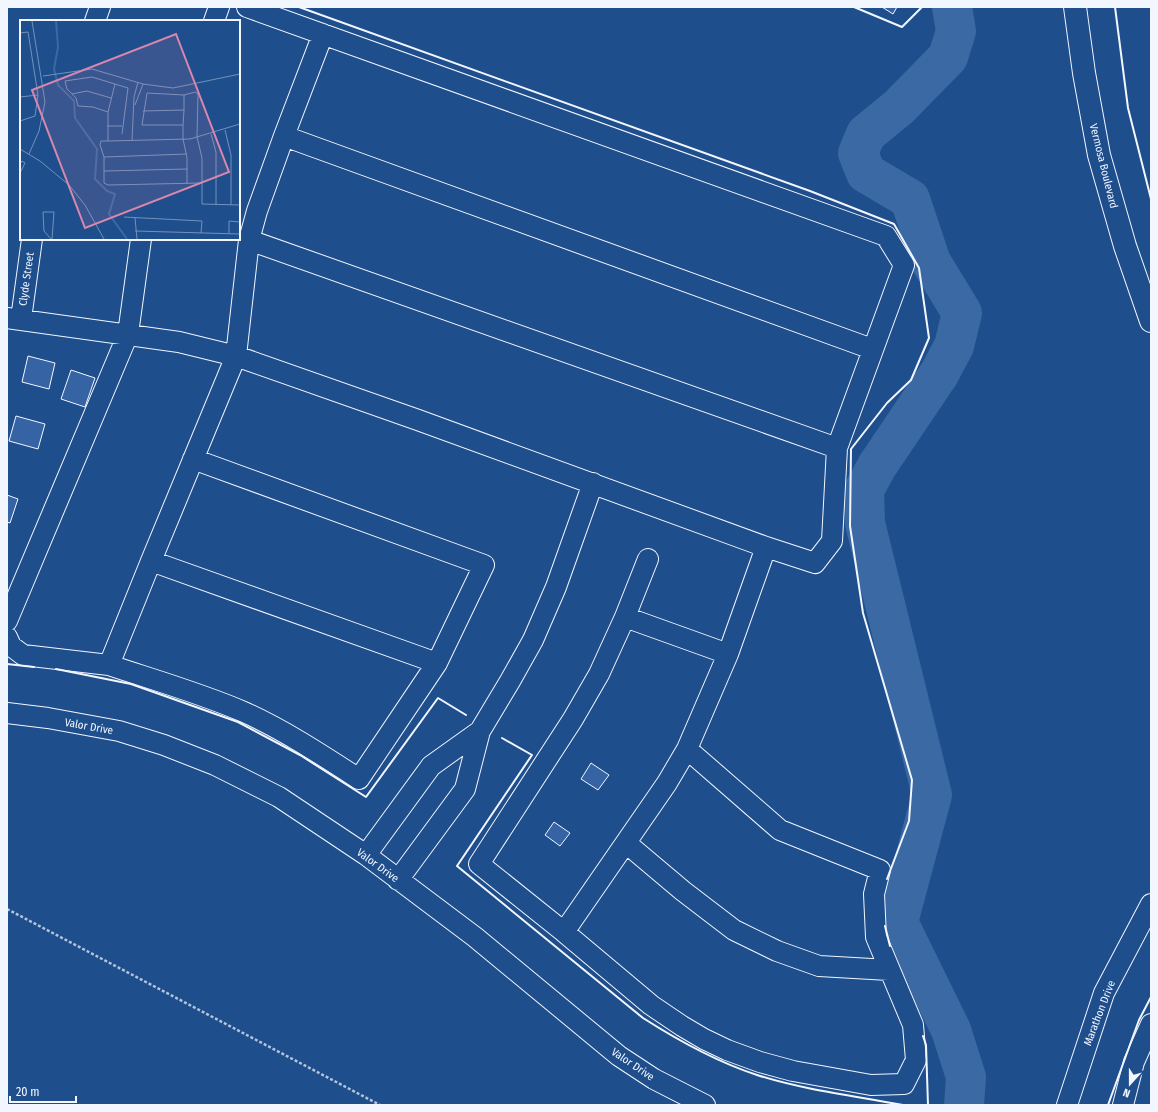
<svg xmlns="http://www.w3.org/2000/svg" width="1158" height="1112" font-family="'Fira Sans Condensed',sans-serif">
  <rect width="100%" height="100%" fill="#1f4e8c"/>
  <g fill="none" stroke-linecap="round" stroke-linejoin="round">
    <!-- river -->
    <path stroke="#3b69a3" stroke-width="40" d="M952 7 956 31 948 57 899 107 866 134 858 153 866 173 910 199 931 262 962 313 954 346 939 374 877 466 864 490 865 523 932 795 898 922 951 1030 966 1077 964 1105"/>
  </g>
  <!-- building -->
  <path fill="#3563a3" stroke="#f2f6ff" d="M882 7H897L893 14Z
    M28 356 55 363 49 389 22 382Z
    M71 370 95 378 85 407 61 399Z
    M16 416 45 424 38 449 9 441Z
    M7 495 18 499 10 523 7 522Z
    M591 763 609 775 598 790 581 779Z
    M554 822 570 833 560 846 545 835Z"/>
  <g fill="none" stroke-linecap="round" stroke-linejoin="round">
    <defs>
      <path id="street" d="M247 7 886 236 904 265 837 448 832 541 815 563 766 547 728 654 687 749 667 783 564 932
        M95 21 100 7
        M214 21 219 7
        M284 136 872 349
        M249 240 837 448
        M7 318 179 342 236 356 418 420 766 547
        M21 319 32 239
        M193 459 484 565 437 663 359 779C322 755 284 730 244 712 200 693 154 680 109 665L151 561 236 356 249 240 257 211 284 136 323 34
        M648 559 625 617 599 674 573 719 479 864 564 932 651 1005 682 1026 704 1039 727 1050 760 1062 793 1071 871 1085 904 1084 916 1060 913 1025 876 937 874 894 880 870 780 830 687 749
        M151 561 437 663
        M625 617 728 654
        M7 621 128 334 141 239
        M7 637 11 646 23 655 109 665
        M7 713 48 718 119 731 164 745 215 765 279 797 366 855 475 937 619 1056 654 1079 705 1105
        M626 843 683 891 734 930 777 951 819 966 889 970
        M366 855 431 766 480 731
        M398 880 465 789 480 731 510 681 533 640 556 587 593 483
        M1067 1105 1104 993 1151 904
        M1123 1105 1134 1062 1151 1024"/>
      <path id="secondary" d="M1075 7 1084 73 1099 155 1125 246 1151 321"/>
    </defs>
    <!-- street casing -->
    <use href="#street" stroke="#f2f6ff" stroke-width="22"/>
    <!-- secondary casing -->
    <use href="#secondary" stroke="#f2f6ff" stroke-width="24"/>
    <!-- path -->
    <path stroke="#b3c4dc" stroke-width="2.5" stroke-dasharray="3 2" stroke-linecap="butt" d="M7 909 380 1105"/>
    <!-- street -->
    <use href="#street" stroke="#1f4e8c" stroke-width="20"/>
    <!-- secondary -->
    <use href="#secondary" stroke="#1f4e8c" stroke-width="22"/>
    <!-- wall -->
    <path stroke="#f2f6ff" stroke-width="2" d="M299 7 810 191 894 224 919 268 929 338 911 380 887 403 851 449 850 526 863 613 912 780 909 821 887 879
      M854 7 902 27 922 7
      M1115 7 1128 108 1151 199
      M7 664 34 667
      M56 669 131 684 238 722 300 755 366 797 438 698 466 715
      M502 738 532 755 457 866 643 1018C679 1041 717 1062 757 1075 804 1090 855 1096 903 1105
      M885 926 890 946
      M923 1036 926 1045 928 1105
      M1108 1105 1139 1020 1151 997"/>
  </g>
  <g text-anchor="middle" stroke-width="3" stroke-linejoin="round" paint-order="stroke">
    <!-- street labels -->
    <g font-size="11" fill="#f2f6ff" stroke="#1f4e8c">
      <text transform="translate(1104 166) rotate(76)" y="4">Vermosa Boulevard</text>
      <text transform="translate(26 279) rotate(-82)" y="4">Clyde Street</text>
      <text transform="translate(89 726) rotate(10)" y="4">Valor Drive</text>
      <text transform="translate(378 865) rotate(36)" y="4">Valor Drive</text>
      <text transform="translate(1099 1013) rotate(-69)" y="4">Marathon Drive</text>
      <text transform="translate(633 1064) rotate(34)" y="4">Valor Drive</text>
    </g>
  </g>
  <!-- overview -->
  <g transform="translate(20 20)">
    <rect width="220" height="220" fill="#1f4e8c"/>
    <path fill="none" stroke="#3b69a3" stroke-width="2" d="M36 1 38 27 34 49 38 65 54 81 55 98 77 129 75 159 87 171 95 174 89 194 107 219"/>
    <path fill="none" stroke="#7391ba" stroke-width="1" d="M0 13 8 12 18 75 15 96 0 101M23 56 72 49 123 64 153 68 220 54M95 64 88 92V121H81L80 125 84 137V163L88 165 181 163M52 74 67 71 91 78M164 75 175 72 178 74 177 117 182 138V184L220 185M0 77 18 75M115 85 123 64M123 91 164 90M88 92 73 87 58 86 56 78 47 69 45 61 72 57 108 68 102 114M163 105H122L127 73 164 75V90L163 105V119L167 138V164M87 106H102M220 106V89M205 110 211 135V185M191 114 196 132V185M88 121 170 119 220 104M112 121 114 77 118 62M0 129 20 141 49 165 65 185 84 219M9 134 19 111 25 82 12 1M84 137 167 134M0 144 2 141 5 143 0 153M84 151 167 149M104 197 182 201 181 213M115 198 117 219M115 211 220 214M209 213V201L220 202M31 219 24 211 23 192H34L32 219"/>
    <path fill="#da87ad" fill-opacity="0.15" stroke="#da87ad" stroke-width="2" d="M156 14 209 152 65 208 12 70Z"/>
    <rect width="220" height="220" fill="none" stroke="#f2f6ff" stroke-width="2"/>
  </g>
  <!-- border -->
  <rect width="1158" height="1112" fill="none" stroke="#f2f6ff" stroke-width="16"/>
  <!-- north arrow -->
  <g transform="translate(1130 1084) rotate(201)" stroke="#1f4e8c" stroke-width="3" paint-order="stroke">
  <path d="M0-3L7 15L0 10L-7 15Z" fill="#f2f6ff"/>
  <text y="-6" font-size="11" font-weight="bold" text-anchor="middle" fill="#f2f6ff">N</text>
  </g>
  <!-- scale -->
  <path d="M10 1096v6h66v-6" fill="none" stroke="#f2f6ff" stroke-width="2"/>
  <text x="16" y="1096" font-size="12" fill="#f2f6ff" stroke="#1f4e8c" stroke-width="3" paint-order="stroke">20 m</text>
</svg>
